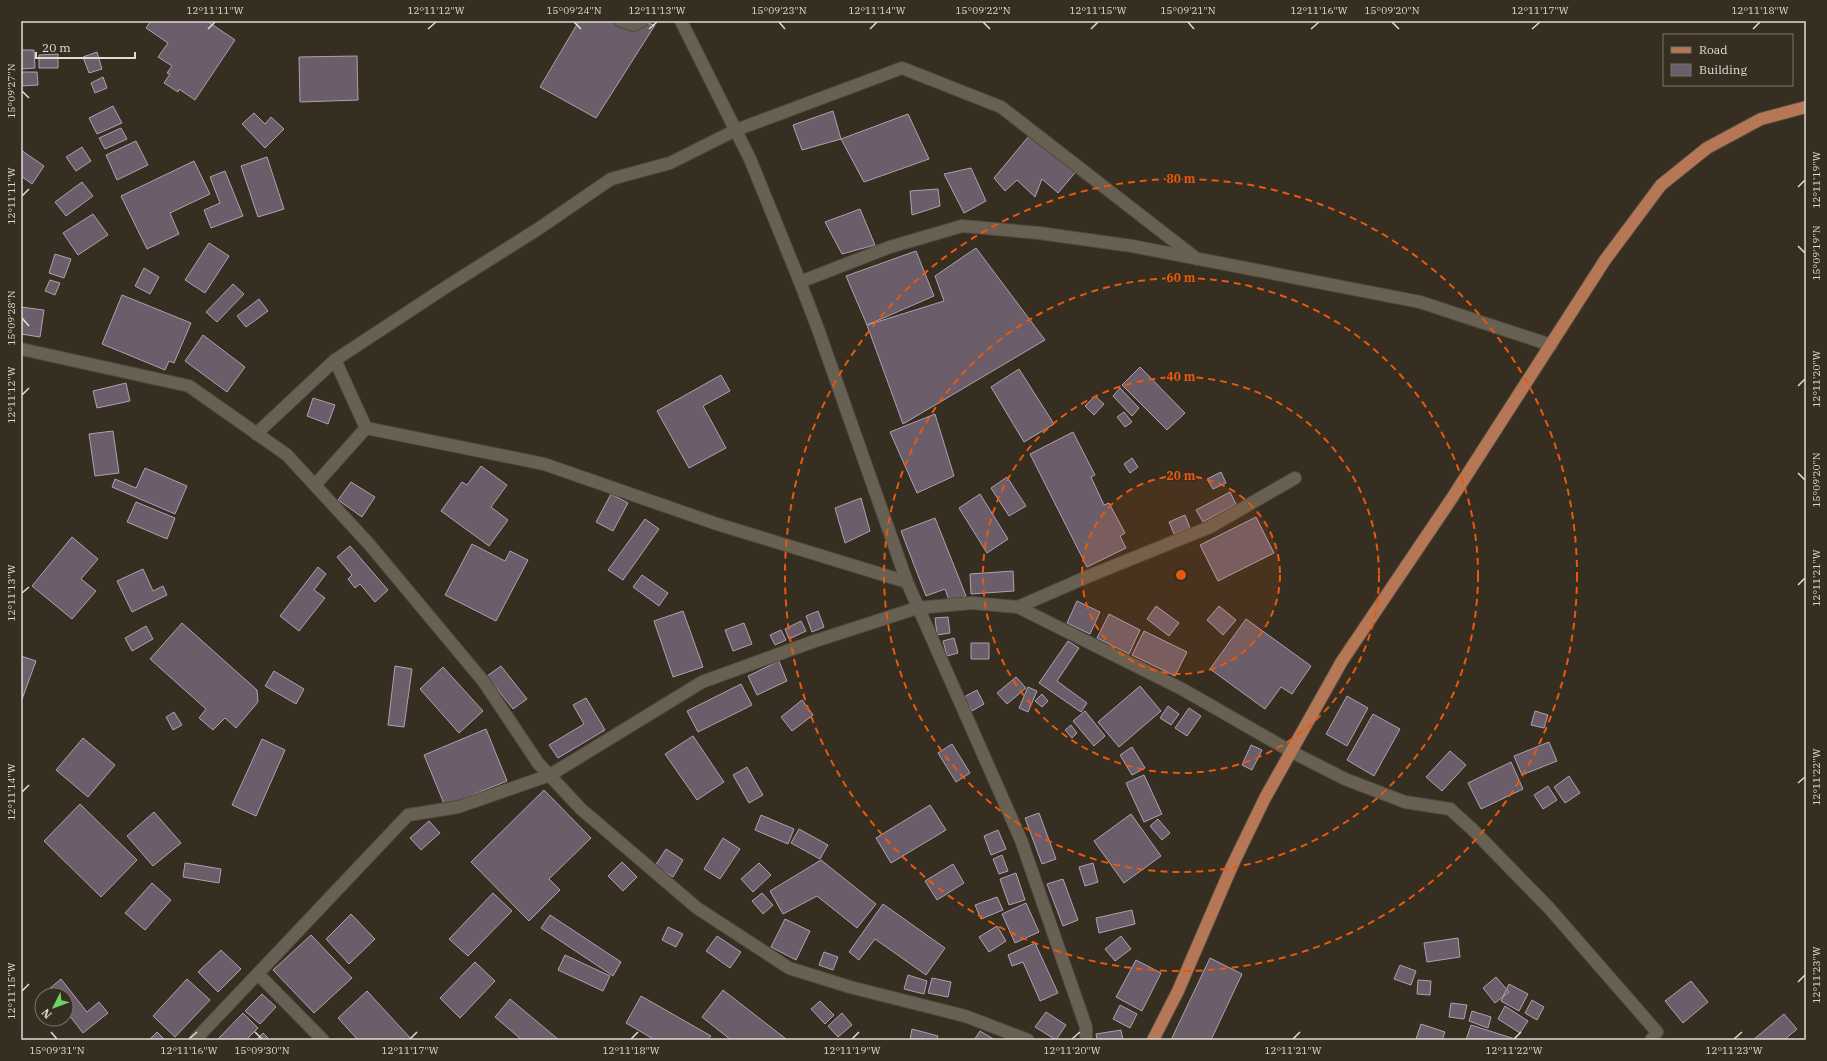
<svg xmlns="http://www.w3.org/2000/svg" width="1827" height="1061" font-family="'IBM Plex Serif',serif">
  <rect width="100%" height="100%" fill="#352e21"/>
  <!-- building -->
  <path fill="#6b5e6a" stroke="#afa1af" d="M151 21H207L235 40 195 100 179 89 178 92 164 83 170 74 167 73 172 66 158 57 168 43 146 28Z
    M579 21H638L655 25 596 118 540 87Z
    M21 50H34L35 68 21 69Z
    M97 52 102 69 89 73 83 57Z
    M58 54V68H39V55Z
    M357 56 358 100 300 102 299 57Z
    M21 72H37L38 85 21 86Z
    M103 77 107 88 95 93 91 83Z
    M113 106 122 123 97 134 89 118Z
    M833 111 841 139 802 150 793 125Z
    M254 113 265 124 271 117 284 129 265 148 242 124Z
    M908 114 929 159 864 182 841 139Z
    M121 128 127 139 105 149 99 138Z
    M1029 136 1079 168 1058 193 1042 179 1035 197 1017 180 1005 191 994 178Z
    M136 141 148 165 117 180 106 155Z
    M82 147 91 161 76 171 66 157Z
    M21 150 44 166 32 184 21 176Z
    M267 157 284 209 258 217 241 166Z
    M194 161 210 194 170 213 179 234 147 249 121 196Z
    M971 168 986 201 964 213 944 174Z
    M225 171 243 216 211 228 204 210 220 203 210 177Z
    M82 182 93 196 66 216 55 202Z
    M938 189 940 206 912 215 910 191Z
    M860 209 875 245 842 254 825 222Z
    M93 214 108 235 78 255 63 233Z
    M209 243 229 256 205 293 185 280Z
    M976 248 1045 340 903 424 867 325 944 301 935 276Z
    M916 251 934 296 867 325 846 276Z
    M55 254 71 259 64 278 49 273Z
    M144 268 159 277 150 294 135 286Z
    M50 280 60 283 55 295 45 291Z
    M233 284 244 294 217 322 206 312Z
    M122 295 191 323 174 363 169 361 165 370 102 344Z
    M259 299 268 311 246 327 237 316Z
    M21 307 44 310 40 337 21 334Z
    M203 335 245 367 227 392 185 361Z
    M1140 367 1185 413 1167 430 1122 385Z
    M1019 369 1054 424 1024 442 991 387Z
    M721 375 730 391 703 406 726 448 689 468 657 411Z
    M126 383 130 401 97 408 93 391Z
    M1120 388 1139 408 1132 416 1113 396Z
    M1095 396 1104 404 1094 415 1085 406Z
    M313 398 335 405 328 424 307 416Z
    M1124 412 1132 422 1125 427 1117 417Z
    M935 414 954 476 917 493 890 432Z
    M113 431 119 473 95 476 89 434Z
    M1073 432 1095 475 1091 477 1104 505 1109 503 1125 533 1120 536 1126 548 1087 567 1030 454Z
    M1132 458 1138 467 1130 473 1124 464Z
    M481 466 507 485 491 507 508 520 489 546 441 511 462 482 467 485Z
    M145 468 187 486 175 514 112 487 115 479 136 488Z
    M1221 472 1226 483 1213 489 1207 479Z
    M1007 477 1026 506 1009 516 991 488Z
    M351 482 375 497 362 517 338 500Z
    M1230 492 1236 504 1203 522 1196 510Z
    M611 494 628 503 613 531 596 522Z
    M980 494 1008 539 987 553 959 508Z
    M861 498 870 531 845 543 835 508Z
    M136 502 175 518 167 539 127 522Z
    M1185 515 1190 528 1174 534 1169 522Z
    M1256 517 1274 553 1218 581 1200 545Z
    M935 518 966 596 950 603 945 589 926 596 901 531Z
    M645 519 659 529 623 580 608 570Z
    M72 537 98 559 81 579 96 591 72 619 32 586Z
    M472 544 505 561 510 551 528 560 496 621 445 595Z
    M350 546 388 590 375 602 360 584 355 588 348 579 352 575 337 557Z
    M318 567 326 574 314 590 325 598 299 631 280 616Z
    M143 569 153 591 163 586 167 595 132 612 117 581Z
    M1013 571 1014 591 971 594 970 574Z
    M642 575 668 593 659 606 633 587Z
    M1077 601 1100 612 1090 634 1067 623Z
    M1156 606 1179 623 1169 636 1147 619Z
    M1219 606 1236 620 1223 635 1207 620Z
    M683 611 703 667 673 677 654 621Z
    M818 611 824 627 812 632 806 616Z
    M1109 614 1140 630 1129 654 1097 638Z
    M948 617 950 633 937 635 935 618Z
    M1246 619 1311 666 1292 694 1281 687 1265 709 1210 669Z
    M801 621 806 631 789 639 785 629Z
    M182 623 257 690 258 702 236 728 225 718 213 730 199 718 206 709 150 659Z
    M744 623 752 644 733 651 725 630Z
    M146 626 153 639 132 651 125 638Z
    M781 630 786 640 775 645 770 635Z
    M1144 631 1187 652 1175 676 1132 655Z
    M954 638 958 653 947 656 943 641Z
    M1068 641 1079 648 1057 681 1087 703 1081 712 1039 683Z
    M971 643H989V659H971Z
    M21 656 36 661 21 702Z
    M779 661 787 681 757 695 748 676Z
    M395 666 412 669 404 727 388 725Z
    M501 666 527 699 513 709 487 676Z
    M443 667 483 711 459 733 420 689Z
    M274 671 304 689 296 704 265 686Z
    M1016 677 1026 688 1007 704 997 693Z
    M741 684 752 705 698 732 687 711Z
    M1140 686 1161 711 1119 747 1098 722Z
    M1028 687 1037 691 1028 712 1019 708Z
    M977 690 984 704 972 711 964 697Z
    M1042 694 1048 701 1042 707 1035 701Z
    M1347 696 1368 708 1347 746 1326 734Z
    M586 698 605 730 558 758 549 745 584 724 573 705Z
    M802 700 813 715 792 731 781 717Z
    M1168 706 1179 714 1171 725 1160 718Z
    M1189 708 1201 716 1187 736 1175 728Z
    M1085 711 1105 736 1094 746 1073 721Z
    M1535 711 1548 715 1544 728 1531 725Z
    M174 712 182 725 173 730 166 717Z
    M1373 714 1400 729 1374 776 1347 760Z
    M1071 725 1077 733 1072 738 1065 730Z
    M486 729 507 781 445 806 424 755Z
    M693 736 724 782 697 800 665 754Z
    M83 738 115 765 88 797 56 770Z
    M262 739 285 750 256 816 232 805Z
    M1549 742 1557 761 1522 775 1514 756Z
    M952 744 970 773 956 782 938 753Z
    M1251 745 1262 750 1252 770 1242 765Z
    M1132 747 1145 768 1132 775 1120 755Z
    M1450 751 1466 765 1442 791 1426 777Z
    M1511 762 1523 789 1481 809 1468 783Z
    M747 767 763 795 749 803 733 775Z
    M1144 775 1162 814 1144 822 1126 783Z
    M1569 776 1580 793 1565 803 1554 787Z
    M1548 786 1557 800 1543 809 1534 795Z
    M544 790 591 838 549 879 560 890 529 921 471 862Z
    M80 804 137 860 101 897 44 841Z
    M930 805 946 830 891 863 876 838Z
    M154 812 181 843 153 866 127 836Z
    M1039 813 1056 859 1042 864 1025 818Z
    M1131 814 1161 856 1124 883 1094 841Z
    M761 815 794 829 788 844 755 830Z
    M1158 819 1170 833 1162 840 1150 826Z
    M429 821 440 833 421 850 410 838Z
    M799 829 828 845 820 859 791 843Z
    M998 830 1006 849 991 855 984 836Z
    M723 838 740 849 720 879 704 869Z
    M666 849 683 860 673 877 655 866Z
    M1002 855 1008 871 999 874 993 859Z
    M821 860 876 904 857 928 817 896 783 914 770 891Z
    M622 862 637 877 623 891 608 876Z
    M185 863 221 869 219 883 183 877Z
    M759 863 771 875 753 892 741 879Z
    M1093 863 1098 882 1085 886 1079 867Z
    M953 864 964 883 937 900 925 881Z
    M1016 873 1025 900 1009 905 1000 879Z
    M1063 879 1078 920 1063 926 1047 884Z
    M152 883 171 900 145 930 125 913Z
    M493 893 512 911 468 956 449 939Z
    M762 893 773 905 763 914 752 901Z
    M997 897 1003 910 981 919 975 905Z
    M1026 903 1039 932 1015 943 1002 914Z
    M883 904 945 948 926 975 875 939 859 960 849 952Z
    M1132 910 1135 924 1099 933 1096 918Z
    M351 914 375 939 349 964 326 939Z
    M550 915 621 962 613 976 541 928Z
    M785 919 810 931 796 960 771 947Z
    M997 926 1006 941 989 952 979 937Z
    M668 927 683 934 676 947 662 940Z
    M311 935 352 978 314 1013 273 970Z
    M717 936 741 952 730 968 706 951Z
    M1121 936 1131 949 1115 961 1105 949Z
    M1458 938 1460 957 1427 962 1424 943Z
    M1035 943 1058 993 1040 1001 1023 962 1012 966 1008 955Z
    M221 950 241 969 218 992 198 972Z
    M824 952 838 957 833 970 819 965Z
    M565 955 610 976 603 991 558 970Z
    M1210 958 1242 974 1211 1040H1171Z
    M1136 960 1161 973 1142 1011 1116 997Z
    M475 962 495 981 460 1018 440 998Z
    M1400 965 1416 971 1411 985 1394 979Z
    M908 975 927 981 924 994 904 989Z
    M1496 977 1509 992 1495 1003 1483 988Z
    M932 978 951 982 948 997 928 993Z
    M61 979 87 1012 99 1002 108 1013 83 1033 66 1011V995H53L49 989Z
    M187 979 210 1000 175 1037 153 1016Z
    M1418 980 1431 981 1430 995 1417 994Z
    M1691 981 1708 1002 1683 1023 1665 1001Z
    M1509 984 1528 994 1519 1011 1501 1001Z
    M723 990 786 1039 731 1040 702 1017Z
    M367 991 412 1040H358L338 1018Z
    M262 994 276 1007 260 1024 245 1011Z
    M641 996 711 1036 708 1040H655L626 1023Z
    M510 999 559 1040H522L495 1017Z
    M1532 1000 1544 1007 1537 1020 1525 1013Z
    M820 1001 834 1015 825 1024 811 1009Z
    M1451 1003 1467 1005 1464 1019 1449 1017Z
    M1120 1005 1137 1014 1130 1028 1113 1019Z
    M1505 1006 1528 1021 1520 1033 1498 1019Z
    M1472 1011 1491 1017 1488 1028 1469 1021Z
    M1046 1012 1066 1025 1056 1040 1035 1027Z
    M243 1013 258 1028 246 1040H217Z
    M842 1013 852 1025 838 1037 828 1026Z
    M1784 1014 1797 1029 1784 1040H1753Z
    M1421 1024 1445 1032 1442 1040 1416 1039Z
    M1471 1025 1518 1040H1466Z
    M912 1029 938 1036 937 1040H910Z
    M1121 1030 1123 1040H1097L1096 1034Z
    M980 1031 995 1040H974Z
    M157 1032 165 1040H149Z
    M263 1033 270 1040H256Z"/>
  <g fill="none" stroke-linecap="round" stroke-linejoin="round">
    <defs>
      <path id="street" d="M621 21 633 25 642 21
        M681 21 750 159 800 282 818 329 907 582 1021 840 1086 1027V1040
        M800 282 890 247 962 226 1039 233 1132 246 1420 302 1551 345
        M21 349 189 386 287 455 369 544 484 682 538 763 581 809 697 908 789 968 850 987 965 1016 1028 1040
        M335 360 366 428
        M256 434 335 360 446 287 538 229 611 179 670 163 736 130 902 68 1001 107 1197 259
        M315 485 366 428 544 464 717 524 907 582
        M1018 607 1089 576 1210 527 1295 478
        M258 974 323 1040
        M195 1040 408 815 458 807 550 775 702 682 812 642 917 608 972 603 1018 607 1182 689 1292 752 1345 779 1405 802 1450 809 1472 829 1549 908 1657 1032 1651 1040"/>
      <path id="primary" d="M1153 1040 1178 991 1232 866 1265 798 1342 661 1452 498 1605 260 1661 185 1707 148 1761 119 1806 107"/>
    </defs>
    <!-- street casing -->
    <use href="#street" stroke="#50493f" stroke-width="14"/>
    <!-- primary casing -->
    <use href="#primary" stroke="#50493f" stroke-width="14"/>
    <!-- street -->
    <use href="#street" stroke="#686052" stroke-width="12"/>
    <!-- primary -->
    <use href="#primary" stroke="#b57756" stroke-width="12"/>
  </g>
  <!-- ticks -->
  <path fill="none" stroke="#e0dcd4" stroke-width="1.5" d="M574 22 581 29M779 22 785 29M983 22 990 29M1188 22 1194 29M1392 22 1399 29M208 29 215 22M428 29 436 22M649 29 657 22M870 29 877 22M1091 29 1098 22M1311 29 1319 22M1532 29 1540 22M1753 29 1760 22M22 91 29 98M1798 187 1805 180M22 196 29 189M1798 246 1805 253M22 318 29 326M1798 386 1805 379M22 395 29 388M1798 473 1805 480M1798 585 1805 578M22 593 29 587M1798 783 1805 777M22 792 29 785M1798 982 1805 975M22 991 29 984M51 1032 57 1039M255 1032 262 1039M189 1039 197 1032M410 1039 417 1032M631 1039 638 1032M852 1039 859 1032M1072 1039 1080 1032M1293 1039 1300 1032M1514 1039 1521 1032M1734 1039 1742 1032"/>
  <!-- distance rings -->
  <circle cx="1181" cy="575" r="99" fill="#e8590c" fill-opacity=".12"/>
  <g fill="none" stroke="#e8590c" stroke-width="2" stroke-dasharray="7 5">
    <circle cx="1181" cy="575" r="99"/>
    <circle cx="1181" cy="575" r="198"/>
    <circle cx="1181" cy="575" r="297"/>
    <circle cx="1181" cy="575" r="396"/>
  </g>
  <circle cx="1181" cy="575" r="6" fill="#e8590c" stroke="#352e21" stroke-width="2"/>
  <g font-size="12" text-anchor="middle" font-weight="bold" fill="#e8590c" stroke="#352e21" stroke-width="3" stroke-linejoin="round" paint-order="stroke">
    <text x="1181" y="183">80 m</text>
    <text x="1181" y="282">60 m</text>
    <text x="1181" y="381">40 m</text>
    <text x="1181" y="480">20 m</text>
  </g>
  <!-- border -->
  <rect width="1827" height="1061" fill="none" stroke="#352e21" stroke-width="44"/>
  <!-- legend -->
  <rect x="1663" y="34" width="130" height="52" fill="#352e21" stroke="#797469"/>
  <rect x="1671" y="47" width="20" height="6" fill="#b57756" stroke="#797469"/>
  <text x="1699" y="54" font-size="12" fill="#e0dcd4">Road</text>
  <rect x="1671" y="64" width="20" height="12" fill="#6b5e6a" stroke="#797469"/>
  <text x="1699" y="74" font-size="12" fill="#e0dcd4">Building</text>
  <!-- north arrow -->
  <g transform="translate(54 1007) rotate(228)"><circle r="19" fill="#352e21" stroke="#797469"/>
  <path d="M0-3L7 15L0 10L-7 15Z" fill="#6dd361"/>
  <text y="-6" font-size="11" font-weight="bold" text-anchor="middle" fill="#e0dcd4">N</text>
  </g>
  <!-- scale -->
  <path d="M36 52v6h99v-6" fill="none" stroke="#e0dcd4" stroke-width="2"/>
  <text x="42" y="52" font-size="12" fill="#e0dcd4" stroke="#352e21" stroke-width="3" paint-order="stroke">20 m</text>
  <rect x="22" y="22" width="1783" height="1017" fill="none" stroke="#e0dcd4" stroke-width="1.5"/>
  <g font-size="10" text-anchor="middle" fill="#e0dcd4">
    <text x="215" y="14">12°11'11"W</text>
    <text x="436" y="14">12°11'12"W</text>
    <text x="574" y="14">15°09'24"N</text>
    <text x="657" y="14">12°11'13"W</text>
    <text x="779" y="14">15°09'23"N</text>
    <text x="877" y="14">12°11'14"W</text>
    <text x="983" y="14">15°09'22"N</text>
    <text x="1098" y="14">12°11'15"W</text>
    <text x="1188" y="14">15°09'21"N</text>
    <text x="1319" y="14">12°11'16"W</text>
    <text x="1392" y="14">15°09'20"N</text>
    <text x="1540" y="14">12°11'17"W</text>
    <text x="1760" y="14">12°11'18"W</text>
    <text transform="translate(11 91) rotate(-90)" y="4">15°09'27"N</text>
    <text transform="translate(1816 180) rotate(-90)" y="4">12°11'19"W</text>
    <text transform="translate(11 196) rotate(-90)" y="4">12°11'11"W</text>
    <text transform="translate(1816 253) rotate(-90)" y="4">15°09'19"N</text>
    <text transform="translate(11 318) rotate(-90)" y="4">15°09'28"N</text>
    <text transform="translate(1816 379) rotate(-90)" y="4">12°11'20"W</text>
    <text transform="translate(11 395) rotate(-90)" y="4">12°11'12"W</text>
    <text transform="translate(1816 480) rotate(-90)" y="4">15°09'20"N</text>
    <text transform="translate(1816 578) rotate(-90)" y="4">12°11'21"W</text>
    <text transform="translate(11 593) rotate(-90)" y="4">12°11'13"W</text>
    <text transform="translate(1816 777) rotate(-90)" y="4">12°11'22"W</text>
    <text transform="translate(11 792) rotate(-90)" y="4">12°11'14"W</text>
    <text transform="translate(1816 975) rotate(-90)" y="4">12°11'23"W</text>
    <text transform="translate(11 991) rotate(-90)" y="4">12°11'15"W</text>
    <text x="57" y="1054">15°09'31"N</text>
    <text x="189" y="1054">12°11'16"W</text>
    <text x="262" y="1054">15°09'30"N</text>
    <text x="410" y="1054">12°11'17"W</text>
    <text x="631" y="1054">12°11'18"W</text>
    <text x="852" y="1054">12°11'19"W</text>
    <text x="1072" y="1054">12°11'20"W</text>
    <text x="1293" y="1054">12°11'21"W</text>
    <text x="1514" y="1054">12°11'22"W</text>
    <text x="1734" y="1054">12°11'23"W</text>
  </g>
</svg>
